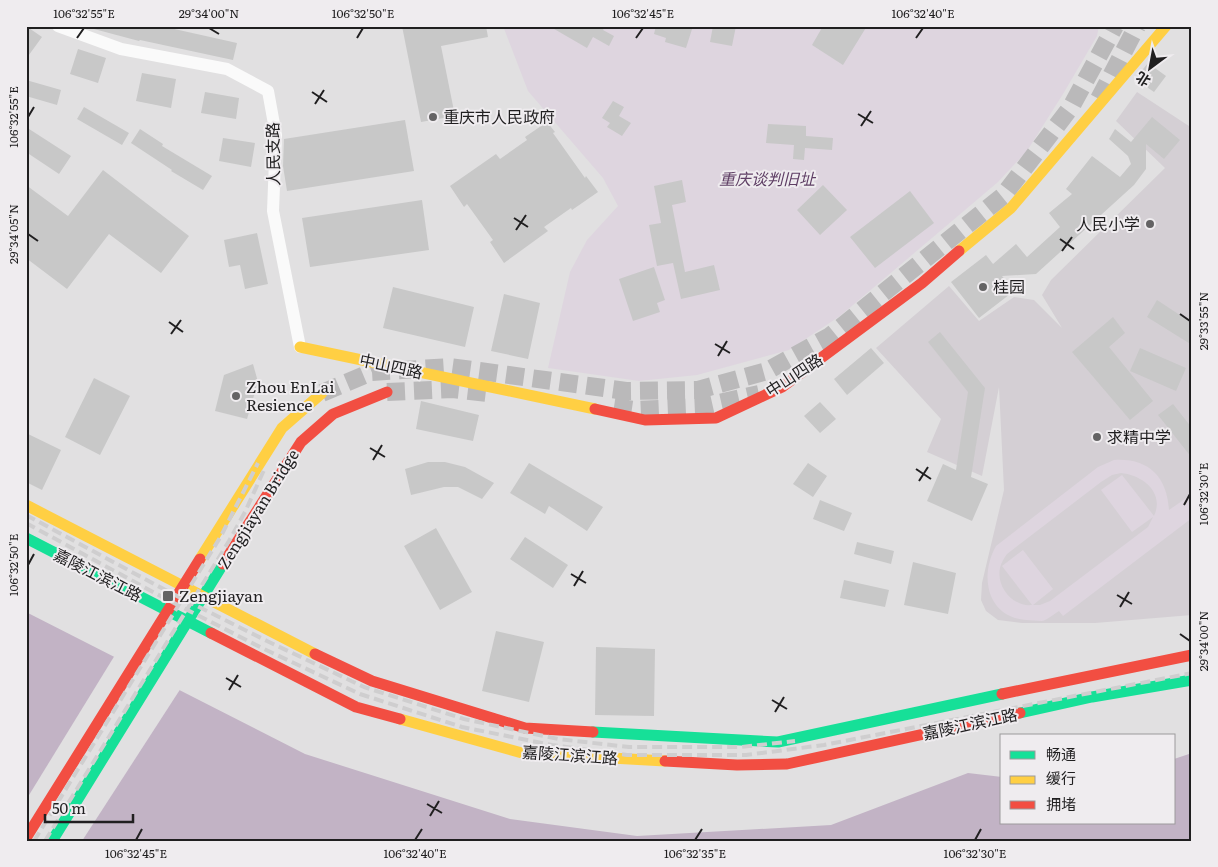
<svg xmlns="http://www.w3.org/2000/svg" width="1218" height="867" font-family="Literata,'Noto Sans SC',serif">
  <rect width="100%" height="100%" fill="#e1e0e1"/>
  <!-- built -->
  <path fill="#d4cfd4" d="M1137 92 1192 128V615L1095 623H1022L998 620 986 611 981 600 982 583 1004 490 999 387 982 476 927 452 941 419 876 348 949 286 979 321 1014 297 1034 300 1062 328 1042 295 1051 280 1165 168 1116 121Z"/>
  <!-- green -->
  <path fill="#ded5df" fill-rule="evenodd" d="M503 26H1099L1097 36 1063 94 1027 151 998 182 840 316 789 350 697 375 639 381 548 368 570 272 587 240 618 206 603 178 528 91Z
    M1114 460C1148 458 1167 476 1169 510L1192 494V518L1063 616 1059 611C1054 614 1047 620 1042 621 1037 621 1031 620 1026 620 987 617 979 576 996 546L1098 467ZM1121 473C1142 475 1165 492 1154 516L1122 475 1101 490 1132 532 1153 517 1148 527 1050 601 1040 605H1033L1053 589 1023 550 1002 566 1032 605C1013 607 996 587 1000 568 1001 563 1004 558 1007 554L1101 482 1112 475Z"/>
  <!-- water -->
  <path fill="#c2b3c5" d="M26 612 305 754 510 819 637 836 831 825 968 773 1002 777V823H1174V759L1192 753V841H26Z"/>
  <!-- pier -->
  <path fill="#e1e0e1" d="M115 655 181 688 82 841H26V800Z"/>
  <!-- building -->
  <path fill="#c8c8c8" d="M26 26 42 37 26 59Z
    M94 26H161L237 43 233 60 140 40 139 41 94 29Z
    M402 26H486L488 37 441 46 455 116 421 122Z
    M549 26H605L603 30 614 36 609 46 593 37 587 48Z
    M656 26H693L686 48 665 42 666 38 654 34Z
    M713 26H736L732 46 710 42Z
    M823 26H867L843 65 812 45Z
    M78 49 106 58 98 83 70 74Z
    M1148 63 1166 76 1154 92 1135 79Z
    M142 73 176 79 171 108 136 101Z
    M26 80 61 90 57 105 26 96Z
    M205 92 239 98 236 119 201 113Z
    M613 101 624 107 619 116 631 123 622 136 607 127 610 123 602 118Z
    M84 107 129 133 122 145 77 119Z
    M1152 117 1180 140 1164 159 1146 144V169L1134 185 1036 274 1002 276 1014 291 979 318 951 282 986 255 993 264 1016 244 1027 257 1060 227 1049 213 1072 194 1066 189 1092 156 1120 177 1131 164 1128 156 1109 139 1115 129 1131 142Z
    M405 120 414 171 287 191 283 166 284 139Z
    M547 122 555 132 553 133 585 178 586 176 598 192 572 210 571 208 544 227 548 231 504 263 490 242 493 240 467 204 464 207 450 186 496 154 500 159 527 140 525 137Z
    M768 124 806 126V136L833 138 832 150 805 148 804 160 793 159 794 145 766 143Z
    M26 127 71 156 59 174 26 152Z
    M140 129 163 144 162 146 212 176 203 190 171 171 172 170 131 143Z
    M223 138 255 143 251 167 219 161Z
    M103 170 189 236 161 273 109 234 67 289 26 258V185L68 216Z
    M682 180 686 202 672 205 685 272 714 265 720 290 681 299 673 263 657 266 649 225 661 223 654 186Z
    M823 185 847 210 820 235 797 210Z
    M910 191 934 223 875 268 850 237Z
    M422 200 429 250 310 267 302 218Z
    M257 233 268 284 245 289 240 265 229 267 224 240Z
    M654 267 665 300 657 303 660 312 633 321 619 279Z
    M393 287 474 307 465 347 383 328Z
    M504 294 540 303 528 359 491 351Z
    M1157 300 1192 323V345L1147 317Z
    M1113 317 1125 333 1109 347 1153 401 1130 420 1072 352Z
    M940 332 985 388 971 477 988 484 972 521 927 501 943 464 956 470 968 392 928 342Z
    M871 348 884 363 847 395 834 379Z
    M1140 348 1186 368 1176 391 1130 371Z
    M253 364 258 382 247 419 215 411 224 375Z
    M94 378 130 396 100 455 65 437Z
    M421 401 479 415 473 441 416 429Z
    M820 402 836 419 820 433 804 416Z
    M1173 404 1192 428V458L1158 415Z
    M26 433 61 450 42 490 26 482Z
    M428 462H445L465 467 494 483 482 499 458 487H444L411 495 405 469Z
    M529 463 603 507 587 531 549 506 545 514 510 493Z
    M808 463 827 476 813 497 793 484Z
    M820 500 852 513 844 531 813 519Z
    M436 528 472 592 440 610 404 546Z
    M525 537 568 565 553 588 510 559Z
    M857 542 894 551 891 564 854 554Z
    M913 562 956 573 948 614 904 605Z
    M844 580 889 590 885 607 840 598Z
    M496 631 544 642 529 702 482 691Z
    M596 647 655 649 654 716 595 715Z"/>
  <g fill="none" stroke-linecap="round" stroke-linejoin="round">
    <!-- secondary-tunnel -->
    <path stroke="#bab9ba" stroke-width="18" stroke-dasharray="18 9" stroke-linecap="butt" d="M1099 99 1137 26
      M387 392 453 389 487 393
      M322 393 372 372 450 367 626 391 698 390 767 371 830 336 1003 196 1071 107 1115 26
      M614 407 634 410 701 407 759 394"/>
    <!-- street -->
    <path stroke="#fafafa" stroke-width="12" d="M58 26 121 49 227 69 268 91 276 135 273 211 300 347"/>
    <!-- fast -->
    <path stroke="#16e098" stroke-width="11" d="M26 538 211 633
      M1020 713 1092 697 1192 680
      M593 732 778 742 1002 694
      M52 841 223 564"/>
    <!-- slow -->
    <path stroke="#ffcf43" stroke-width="11" d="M959 251 1011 208 1166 26
      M300 347 595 409
      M26 505 315 654
      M200 559 282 428 322 393
      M400 719 522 753 665 761"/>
    <!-- jam -->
    <path stroke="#f24e42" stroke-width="11" d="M595 409 645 420 716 418 782 387 922 283 959 251
      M223 564 301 442 333 414 387 392
      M211 633 356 707 400 719
      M315 654 372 681 525 728 593 732
      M1002 694 1192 655
      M665 761 737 765 787 764 1020 713
      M26 838 200 559"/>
    <!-- rail -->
    <path stroke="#cfcecf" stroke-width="4" stroke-dasharray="10 5" stroke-linecap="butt" d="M26 515 169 592 267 641 364 687 464 719 558 739 629 747H741L795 741
      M26 523 166 599 264 649 360 694 462 727 552 745 627 755H746L824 745 1192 673
      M34 841 221 536 258 463
      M45 841 229 541 245 512 264 470"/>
  </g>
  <!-- ticks -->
  <path fill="none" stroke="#201f20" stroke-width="2" d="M209 28 219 34M77 38 84 28M357 38 363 28M636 38 643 28M916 38 923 28M312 92 327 102M315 104 324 90M858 114 873 123M28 117 34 107M861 126 871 111M514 218 528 227M516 230 526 215M28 234 38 241M1060 239 1074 249M1062 251 1072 237M1180 314 1190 321M169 322 183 332M171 334 181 320M715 344 730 353M718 356 727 341M370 448 385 457M373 460 382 445M916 469 931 479M919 481 928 467M1184 505 1190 494M28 565 34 554M571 574 586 583M574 586 583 571M1117 595 1132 604M1120 607 1129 592M1180 634 1190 641M226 678 241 687M229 690 238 675M772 700 787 709M775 712 784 697M427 804 442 813M430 816 439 801M136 840 142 829M415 840 422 829M695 840 702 829M975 840 981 829"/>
  <!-- markers -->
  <g fill="#646364" stroke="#efecef" stroke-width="2">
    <circle cx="433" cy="117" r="5"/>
    <circle cx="1150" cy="224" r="5"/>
    <circle cx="983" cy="287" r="5"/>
    <circle cx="236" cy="396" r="5"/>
    <circle cx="1097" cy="437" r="5"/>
    <rect x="162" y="590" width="12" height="12" rx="2.5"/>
  </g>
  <g text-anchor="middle" stroke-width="4" stroke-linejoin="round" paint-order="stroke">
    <!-- poi labels -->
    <g font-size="16" fill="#201f20" stroke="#efecef" text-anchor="start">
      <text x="443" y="123">重庆市人民政府</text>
      <text x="1140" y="230" text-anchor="end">人民小学</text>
      <text x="993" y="293">桂园</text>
      <text x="246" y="393">Zhou EnLai<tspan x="246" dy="18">Resience</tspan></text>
      <text x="1107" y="443">求精中学</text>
      <text x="179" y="602">Zengjiayan</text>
    </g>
    <!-- street labels -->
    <g font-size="16" fill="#201f20" stroke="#efecef">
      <text transform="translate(273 154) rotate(-91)" y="6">人民支路</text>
      <text transform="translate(391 366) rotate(12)" y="6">中山四路</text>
      <text transform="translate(794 375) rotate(-33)" y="6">中山四路</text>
      <text transform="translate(258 509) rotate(-58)" y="6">Zengjiayan Bridge</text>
      <text transform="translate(98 575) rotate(27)" y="6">嘉陵江滨江路</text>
      <text transform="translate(970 724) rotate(-12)" y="6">嘉陵江滨江路</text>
      <text transform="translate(570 755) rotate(4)" y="6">嘉陵江滨江路</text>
    </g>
    <!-- park labels -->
    <g font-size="16" font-style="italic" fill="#5f3f65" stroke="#efecef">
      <text x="767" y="185">重庆谈判旧址</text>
    </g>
  </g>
  <!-- border -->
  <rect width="1218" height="867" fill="none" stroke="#efecef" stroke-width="55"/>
  <!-- legend -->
  <rect x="1000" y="734" width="175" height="90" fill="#efecef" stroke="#9c9a9c"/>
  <rect x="1010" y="751" width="25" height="8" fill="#16e098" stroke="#9c9a9c"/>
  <text x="1046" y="760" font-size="15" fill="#201f20">畅通</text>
  <rect x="1010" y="776" width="25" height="8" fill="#ffcf43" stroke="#9c9a9c"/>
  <text x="1046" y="784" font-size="15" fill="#201f20">缓行</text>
  <rect x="1010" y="801" width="25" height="8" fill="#f24e42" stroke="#9c9a9c"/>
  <text x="1046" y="810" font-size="15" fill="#201f20">拥堵</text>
  <!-- north arrow -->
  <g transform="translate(1150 68) rotate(212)" stroke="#efecef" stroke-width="4" paint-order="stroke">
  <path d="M0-4L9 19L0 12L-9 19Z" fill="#201f20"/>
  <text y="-8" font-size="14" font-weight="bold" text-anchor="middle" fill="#201f20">北</text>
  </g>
  <!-- scale -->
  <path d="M45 814v8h88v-8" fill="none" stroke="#201f20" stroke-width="2.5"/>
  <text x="52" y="814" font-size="15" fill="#201f20" stroke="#efecef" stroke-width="4" paint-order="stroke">50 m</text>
  <rect x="28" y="28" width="1162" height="812" fill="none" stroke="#201f20" stroke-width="2"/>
  <g font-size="12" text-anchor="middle" fill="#201f20">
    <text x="84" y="18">106°32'55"E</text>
    <text x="209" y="18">29°34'00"N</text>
    <text x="363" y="18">106°32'50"E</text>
    <text x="643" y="18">106°32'45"E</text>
    <text x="923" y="18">106°32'40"E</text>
    <text transform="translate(14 117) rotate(-90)" y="4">106°32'55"E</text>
    <text transform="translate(14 234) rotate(-90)" y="4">29°34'05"N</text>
    <text transform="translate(1204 321) rotate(-90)" y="4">29°33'55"N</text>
    <text transform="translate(1204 494) rotate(-90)" y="4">106°32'30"E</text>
    <text transform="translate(14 565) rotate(-90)" y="4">106°32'50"E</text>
    <text transform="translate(1204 641) rotate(-90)" y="4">29°34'00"N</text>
    <text x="136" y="858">106°32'45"E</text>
    <text x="415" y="858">106°32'40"E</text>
    <text x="695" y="858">106°32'35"E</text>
    <text x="975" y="858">106°32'30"E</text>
  </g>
</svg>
